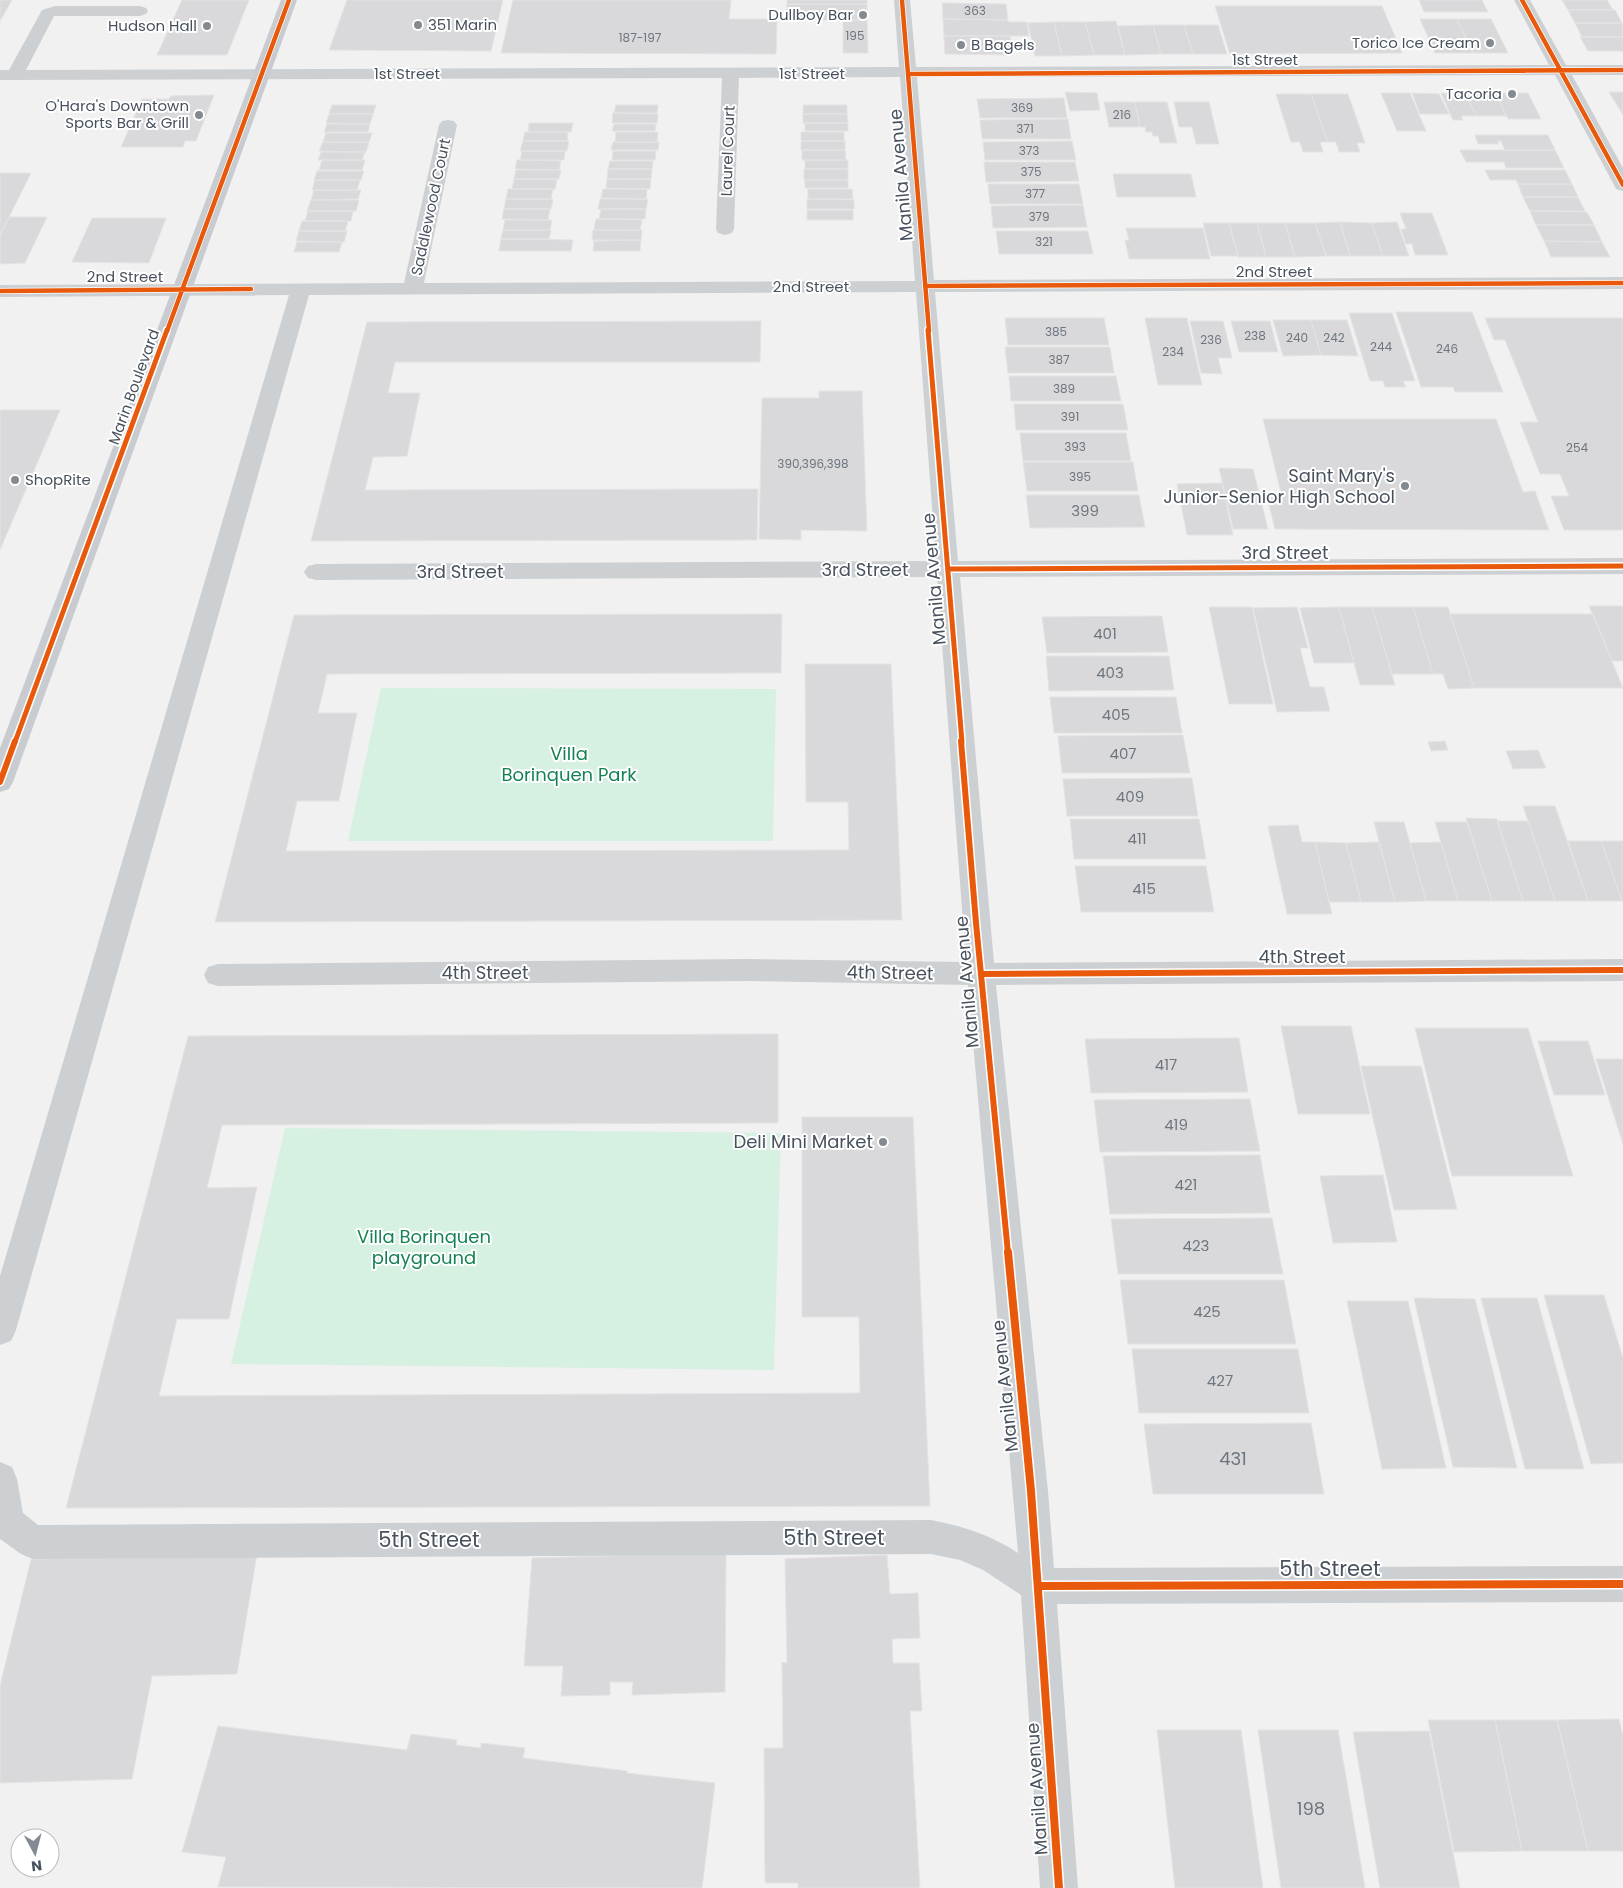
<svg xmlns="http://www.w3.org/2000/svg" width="1623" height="1888" font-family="Poppins,sans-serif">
  <rect width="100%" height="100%" fill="#f2f1f1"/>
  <!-- green -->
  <path fill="#d6f0e2" d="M381 688 776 689 773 841H348Z
    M285 1128 781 1133 774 1370 231 1364Z"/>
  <!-- building -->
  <path fill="#d9d9db" stroke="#e3e3e4" d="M0 0H12L0 21Z
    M182 0H249L227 55H157Z
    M347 0H503L491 51 329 50Z
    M513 0H731L729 19H777L776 54 501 53Z
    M787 0H867V4H787Z
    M1419 0H1482L1488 12H1424Z
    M1562 0H1607L1613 10H1568Z
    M942 3 1006 4 1008 20 943 19Z
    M787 4H867V20H787Z
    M1215 6H1382L1402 53 1230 54Z
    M1568 10H1615L1622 23H1575Z
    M943 19 1008 20V22H1027L1029 36H944Z
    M1420 19H1457L1473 53H1435Z
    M1457 19H1491L1508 53H1473Z
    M843 20H867L868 53H843Z
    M1116 21 1125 55H1094L1085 22Z
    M1054 22H1085L1094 55 1062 56Z
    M1054 22 1062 56H1035L1028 23Z
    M1575 23H1622L1623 37H1582Z
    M1153 25H1184L1193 54H1161Z
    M1153 25 1161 54 1125 55 1118 26Z
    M1184 25H1218L1227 54H1193Z
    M944 36H1010L1012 55 945 54Z
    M1580 37H1623V51H1588Z
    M1065 92 1097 93 1100 110 1070 111Z
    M1609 92H1623V115Z
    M1381 93H1410L1426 131H1397Z
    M1412 93 1439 94 1449 114H1420Z
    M1441 93H1466L1476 116H1461L1463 120H1453Z
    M1466 93H1496L1506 116H1476Z
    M1496 93H1528L1541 119H1508Z
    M1276 94H1311L1328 142H1320L1323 152H1303L1300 142H1291Z
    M1311 94H1348L1365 143H1357L1360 152H1339L1336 142H1328Z
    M214 95 196 141H185L183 147H121L142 99H169L171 96Z
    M1064 98 1067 118H980L977 99Z
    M1104 102H1135L1140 127H1109Z
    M1135 102H1167L1177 143H1160L1158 136H1153L1152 132H1146L1145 127H1140Z
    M1174 102H1209L1219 144H1196L1192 127H1179Z
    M332 105H376L373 114H329Z
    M616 105H658L657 113H614Z
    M803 105H847V114H803Z
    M613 113 658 114 657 123H612Z
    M329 114H373L370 124 326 123Z
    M803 114H847L848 123H803Z
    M1068 119 1071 139H982L980 120Z
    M529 123H573L571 132H528Z
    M805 123H848V131H805Z
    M327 124H370L368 132H324Z
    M614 124H656L655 131H612Z
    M525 132H568L567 141H523Z
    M616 132H658L657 142H615Z
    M801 132H844V141H801Z
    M326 133H372L369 142H323Z
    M1475 135H1548L1555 150H1505L1501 141H1497L1499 144H1478Z
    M523 141H569L567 151H520Z
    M801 141H845V150H801Z
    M1072 141 1076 160H985L983 142Z
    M323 142H369L366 152 319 151Z
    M613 142H659L658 150H611Z
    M802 150H845L846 160H802Z
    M1460 150H1555L1564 168H1506L1504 162H1466Z
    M522 151H565L564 160H520Z
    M613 151H656L655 160H612Z
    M321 152H365L362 160H318Z
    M322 160H365L362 170H319Z
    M517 160 561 161 559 170 515 169Z
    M805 160H848V169H805Z
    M610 161H653L652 169H608Z
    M984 162H1075L1079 181 986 182Z
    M608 169H652L651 179H607Z
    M804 169H848V180H804Z
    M516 170H561L559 179H514Z
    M1485 170H1565L1572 184H1518L1516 180H1490Z
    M317 171H364L361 180H314Z
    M0 173H31L0 235Z
    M1113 174H1191L1196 197H1117Z
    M514 179H557L555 189H512Z
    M607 179H651L650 189 606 188Z
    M315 180H360L357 190H312Z
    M805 180H848V188H805Z
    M988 184H1079L1083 204H990Z
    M1518 184H1572L1578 197H1523Z
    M508 189H553L551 199H506Z
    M603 189H647L646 199 601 198Z
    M808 189H852L853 199H808Z
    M314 190H361L358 199 311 200Z
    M1523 197H1578L1585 211H1530Z
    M506 199H551L553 200 551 209H504Z
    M600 199H648L646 209H598Z
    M807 199 854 200V209H807Z
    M311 200H359L356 211H307Z
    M1083 205 1087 227 993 228 991 206Z
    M504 209H550L548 220 502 219Z
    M601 209H646L645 219H599Z
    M807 210H853V220H807Z
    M308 211H353L351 221H305Z
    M1530 211 1587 212 1594 225H1536Z
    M1400 213H1432L1448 255H1415L1412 244H1406L1401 229H1406Z
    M9 217H47L25 263 0 264V235Z
    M92 218H166L149 263 72 262Z
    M596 219 642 220 640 230H594Z
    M505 220H552L550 230H503Z
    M302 221H348L345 231H299Z
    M1340 222 1350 256H1326L1315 223Z
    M1340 222 1372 223 1383 256H1350Z
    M1397 222 1409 256H1383L1372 223Z
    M1203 223H1229L1238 256H1211Z
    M1229 223H1257L1266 257H1238Z
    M1257 223H1285L1295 257H1266Z
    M1285 223H1315L1326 256 1295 257Z
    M1536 225H1594L1602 242 1544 241Z
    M1126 228H1203L1210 259H1129L1125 240 1129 241Z
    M503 230H551L549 239H501Z
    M593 230H642L641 240H592Z
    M299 231H347L344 242 296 241Z
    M996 231H1088L1093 254H999Z
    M501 239 573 240 571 251H499Z
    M641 240 640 251H593L594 241Z
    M1544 241 1602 242 1610 257H1551Z
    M297 242H342L339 252H294Z
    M1396 312H1472L1503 392H1455L1453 387H1421Z
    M1349 313H1392L1415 381H1403L1406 387H1385L1383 381H1370Z
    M1005 318H1104L1109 345H1008Z
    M1145 318H1187L1202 385H1158Z
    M1485 318H1623V530H1564L1551 496H1569L1560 474H1540L1520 422H1538L1505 340H1494Z
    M1273 320H1311L1321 355 1283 356Z
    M1311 320H1347L1358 356 1321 355Z
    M761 321 760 362H395L388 393H420L407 456 373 457 365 490 758 489 757 540 311 541 367 322Z
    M1190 321H1223L1232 358H1218L1222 374 1201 373Z
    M1231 321H1270L1278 352H1239Z
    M1005 347H1110L1114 373H1008Z
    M1009 376H1116L1121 401H1011Z
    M819 391H862L867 531 801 530V540L759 539 762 398H819Z
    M1014 404H1123L1128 430H1016Z
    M0 410H60L0 550Z
    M1263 419H1496L1523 492 1535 491 1549 530 1275 529 1267 497H1282Z
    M1020 433H1126L1131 461H1023Z
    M1023 462H1133L1138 491H1027Z
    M1219 468 1253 469 1268 529H1233Z
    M1222 483 1233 535H1187L1177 484Z
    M1026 495H1139L1145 527 1030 528Z
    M1589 606H1623V661H1612Z
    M1209 607H1252L1273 704H1229Z
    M1297 607 1308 648H1300L1310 687H1324L1330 711 1277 712 1253 608Z
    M1339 607 1354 663H1314L1300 608Z
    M1339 607H1372L1395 685H1360Z
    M1372 607H1413L1433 674H1392Z
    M1413 607H1448L1474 688 1448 689 1443 674H1433Z
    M782 614 781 673 327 674 318 713H357L339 801H297L286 851 849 850 848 802H806L805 664H891L902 920 215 922 294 615Z
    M1450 614H1593L1623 688H1474Z
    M1162 616 1168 652 1047 653 1042 617Z
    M1046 656H1169L1174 690 1049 691Z
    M1050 697H1176L1182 733H1054Z
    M1183 735 1190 773H1062L1058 736Z
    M1445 741 1448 750 1431 751 1428 742Z
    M1538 750 1546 768 1513 769 1506 751Z
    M1192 778 1198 816H1067L1063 779Z
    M1523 806H1555L1588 901H1555Z
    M1466 818 1497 819 1523 901H1492Z
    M1070 819H1199L1206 859H1074Z
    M1497 821H1528L1555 901H1523Z
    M1374 822H1404L1426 901 1395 902Z
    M1435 822H1467L1492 901H1458Z
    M1298 825 1302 842H1315L1332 914H1287L1268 826Z
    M1568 841H1601L1622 901H1588Z
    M1601 841H1623V901H1622Z
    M1315 842 1346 843 1361 902H1329Z
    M1379 842 1395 902H1361L1346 843Z
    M1441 842 1458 901H1426L1410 843Z
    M1075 866H1206L1214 912H1081Z
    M1281 1026H1351L1370 1114H1298Z
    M1415 1028H1528L1573 1176H1452Z
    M778 1034V1123L222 1125 207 1188 257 1187 229 1319H177L159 1396 860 1393 859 1317H802V1117H913L930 1506 66 1508 188 1036Z
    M1239 1038 1248 1092 1091 1093 1085 1039Z
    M1538 1041H1588L1605 1095H1554Z
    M1596 1059H1623V1144Z
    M1361 1066H1421L1457 1209 1394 1210Z
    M1250 1099 1260 1151 1100 1152 1094 1100Z
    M1260 1155 1270 1213 1110 1214 1103 1156Z
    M1383 1175 1397 1242 1333 1243 1320 1176Z
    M1272 1218 1283 1274H1118L1111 1219Z
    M1120 1280H1284L1296 1344H1128Z
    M1544 1295H1604L1623 1358V1463L1591 1464Z
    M1414 1298 1475 1299 1517 1468 1453 1467Z
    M1481 1298H1537L1584 1469H1525Z
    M1347 1301H1408L1446 1468 1382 1469Z
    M1132 1349H1298L1309 1413H1139Z
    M1311 1423 1324 1494H1153L1144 1424Z
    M726 1553 725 1692 632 1695 633 1682H610V1695L561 1696 563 1666H524L532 1558Z
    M257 1554 237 1674 152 1676 132 1779 0 1783V1686L31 1559Z
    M887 1555 890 1594 918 1593 920 1638 892 1639 893 1663H919L922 1711H910L920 1888H798V1883H765L764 1748H783L782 1662 787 1663 785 1559Z
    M1619 1719 1623 1735V1851H1588L1557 1720Z
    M1428 1720H1495L1522 1851 1454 1852Z
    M1495 1720H1557L1588 1851H1522Z
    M218 1726 407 1750 411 1734 457 1740 456 1745 481 1748V1743L525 1748 523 1758 627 1771V1773L715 1783 702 1888 218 1887 226 1857 182 1852Z
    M1157 1730H1241L1263 1888H1175Z
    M1258 1730H1338L1365 1888H1281Z
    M1429 1731 1460 1888H1380L1353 1732Z"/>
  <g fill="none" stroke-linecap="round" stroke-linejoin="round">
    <!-- minor -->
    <path fill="#cdd0d2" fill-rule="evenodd" d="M894 0H910L916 67 1549 65 1514 0H1530L1566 65H1623V75H1572L1623 168V191L1616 189 1614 185 1555 75 917 77 934 280 1623 277V289L935 292 958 561 1623 558V574L960 577 994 963 1623 959V981L996 985 1048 1491 1054 1568 1623 1566V1602L1057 1604 1078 1888H1040L1021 1595 983 1570 960 1560 931 1554 33 1559 21 1554 0 1539V1462L12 1467 17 1479 23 1513 38 1525 931 1520C962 1526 991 1535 1018 1553L968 985 748 981 218 986 208 983 204 975 208 967 218 964 748 959 966 962 937 577 316 580 308 578 304 572 308 566 316 564 936 561 916 292 309 295 16 1330 11 1341 0 1345V1276L289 295 0 297V285L404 283 439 125 442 121 448 120 454 121 457 125 424 283 915 281 900 77 739 78 734 229 732 233 725 235 718 233 716 229 722 78 0 80V70H9L42 10 55 6H140L146 8 148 11 146 14 140 16H54L26 70 899 67Z"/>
    <!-- major -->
    <path fill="#c8ccd0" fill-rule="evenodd" d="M281 0H297L13 782 9 789 0 792V748Z"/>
    <defs>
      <path id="cycleway-far3" d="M902 0 929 331
        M1522 0 1623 185
        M908 74 1623 70
        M925 286 1623 283
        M0 291 251 289
        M167 331 289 0"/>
      <path id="cycleway-far2" d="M928 330 962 742
        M948 569 1623 566
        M15 742 167 330"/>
      <path id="cycleway-far1" d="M961 741 976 923 1008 1253
        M0 782 15 741
        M981 974 1623 970"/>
      <path id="cycleway" d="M1008 1252 1031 1491 1059 1888
        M1038 1586 1623 1584"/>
    </defs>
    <!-- cycleway-far3 casing -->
    <use href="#cycleway-far3" stroke="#fff" stroke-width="6"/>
    <!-- cycleway-far2 casing -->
    <use href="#cycleway-far2" stroke="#fff" stroke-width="8"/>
    <!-- cycleway-far1 casing -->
    <use href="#cycleway-far1" stroke="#fff" stroke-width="9"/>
    <!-- cycleway casing -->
    <use href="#cycleway" stroke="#fff" stroke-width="11"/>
    <!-- cycleway-far3 -->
    <use href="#cycleway-far3" stroke="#e8590c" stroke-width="4.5"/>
    <!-- cycleway-far2 -->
    <use href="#cycleway-far2" stroke="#e8590c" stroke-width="5"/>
    <!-- cycleway-far1 -->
    <use href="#cycleway-far1" stroke="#e8590c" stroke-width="6"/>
    <!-- cycleway -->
    <use href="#cycleway" stroke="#e8590c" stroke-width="8"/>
  </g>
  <!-- markers -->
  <g fill="#848a91" stroke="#fff" stroke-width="2">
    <circle cx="863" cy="15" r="5"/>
    <circle cx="418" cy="25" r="5"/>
    <circle cx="207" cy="26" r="5"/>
    <circle cx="1490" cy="43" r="5"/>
    <circle cx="961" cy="45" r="5"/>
    <circle cx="1512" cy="94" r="5"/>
    <circle cx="199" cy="115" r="5"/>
    <circle cx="15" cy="480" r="5"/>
    <circle cx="1405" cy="486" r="5"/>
    <circle cx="883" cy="1142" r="5"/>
  </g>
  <g text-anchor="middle" stroke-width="4" stroke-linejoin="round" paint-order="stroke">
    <!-- far-number labels -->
    <g font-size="12" fill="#6e757e">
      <text x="975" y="15">363</text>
      <text x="855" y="40">195</text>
      <text x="640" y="42">187-197</text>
      <text x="1022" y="112">369</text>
      <text x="1122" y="119">216</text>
      <text x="1025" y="133">371</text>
      <text x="1029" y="155">373</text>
      <text x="1031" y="176">375</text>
      <text x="1035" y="198">377</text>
      <text x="1039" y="221">379</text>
      <text x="1044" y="246">321</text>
      <text x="1056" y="336">385</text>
      <text x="1255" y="340">238</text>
      <text x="1297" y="342">240</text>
      <text x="1334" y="342">242</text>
      <text x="1211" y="344">236</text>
      <text x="1381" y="351">244</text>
      <text x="1447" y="353">246</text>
      <text x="1173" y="356">234</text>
      <text x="1059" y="364">387</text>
      <text x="1064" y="393">389</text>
      <text x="1070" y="421">391</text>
      <text x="1075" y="451">393</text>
      <text x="1577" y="452">254</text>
      <text x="813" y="468">390,396,398</text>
      <text x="1080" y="481">395</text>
    </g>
    <!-- far-poi labels -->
    <g font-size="15" fill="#48525e" stroke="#fff" text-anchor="end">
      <text x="853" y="20">Dullboy Bar</text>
      <text x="428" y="30" text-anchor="start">351 Marin</text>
      <text x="197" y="31">Hudson Hall</text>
      <text x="1480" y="48">Torico Ice Cream</text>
      <text x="971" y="50" text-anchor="start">B Bagels</text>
      <text x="1502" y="99">Tacoria</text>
      <text x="189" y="111">O'Hara's Downtown<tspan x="189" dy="17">Sports Bar &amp; Grill</tspan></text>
      <text x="25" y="485" text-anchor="start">ShopRite</text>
    </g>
    <!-- far-street labels -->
    <g font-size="15" fill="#48525e" stroke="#fff">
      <text x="1265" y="65">1st Street</text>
      <text x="407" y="79">1st Street</text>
      <text x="812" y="79">1st Street</text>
      <text transform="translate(728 151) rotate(-88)" y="5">Laurel Court</text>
      <text transform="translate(431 207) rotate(-78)" y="5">Saddlewood Court</text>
      <text x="1274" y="277">2nd Street</text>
      <text x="125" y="282">2nd Street</text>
      <text x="811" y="292">2nd Street</text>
      <text transform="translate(134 387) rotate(-70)" y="5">Marin Boulevard</text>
    </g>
    <!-- number labels -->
    <g font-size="15" fill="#6e757e">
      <text x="1085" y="516">399</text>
      <text x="1105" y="639">401</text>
      <text x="1110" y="678">403</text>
      <text x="1116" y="720">405</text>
      <text x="1123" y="759">407</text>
      <text x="1130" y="802">409</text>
      <text x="1137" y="844">411</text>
      <text x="1144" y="894">415</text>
      <text x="1166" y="1070">417</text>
      <text x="1176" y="1130">419</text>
      <text x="1186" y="1190">421</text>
      <text x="1196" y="1251">423</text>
      <text x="1207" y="1317">425</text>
      <text x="1220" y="1386">427</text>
    </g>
    <!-- street labels -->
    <g font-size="18" fill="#48525e" stroke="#fff">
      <text transform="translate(901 175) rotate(-95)" y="6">Manila Avenue</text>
      <text x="1285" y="559">3rd Street</text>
      <text x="865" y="576">3rd Street</text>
      <text x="460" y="578">3rd Street</text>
      <text transform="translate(934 579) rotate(-95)" y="6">Manila Avenue</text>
      <text x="1302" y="963">4th Street</text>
      <text x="485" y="979">4th Street</text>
      <text transform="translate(890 973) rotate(1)" y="6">4th Street</text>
      <text transform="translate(967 982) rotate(-95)" y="6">Manila Avenue</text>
      <text transform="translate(1005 1386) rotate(-96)" y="6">Manila Avenue</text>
      <text transform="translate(1037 1789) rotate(-94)" y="6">Manila Avenue</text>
    </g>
    <!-- poi labels -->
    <g font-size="18" fill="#48525e" stroke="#fff" text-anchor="end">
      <text x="1395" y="482">Saint Mary's<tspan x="1395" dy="21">Junior-Senior High School</tspan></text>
      <text x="873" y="1148">Deli Mini Market</text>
    </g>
    <!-- park labels -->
    <g font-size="18" fill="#168254" stroke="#fff">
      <text x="569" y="760">Villa<tspan x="569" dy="21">Borinquen Park</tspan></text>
      <text x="424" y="1243">Villa Borinquen<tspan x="424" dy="21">playground</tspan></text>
    </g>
    <!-- near-number labels -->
    <g font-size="18" fill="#6e757e">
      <text x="1233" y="1465">431</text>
      <text x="1311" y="1815">198</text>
    </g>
    <!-- near-street labels -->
    <g font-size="21" fill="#48525e" stroke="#fff">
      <text x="834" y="1545">5th Street</text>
      <text x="429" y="1547">5th Street</text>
      <text x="1330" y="1576">5th Street</text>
    </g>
  </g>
  <!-- north arrow -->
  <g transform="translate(35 1853) rotate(173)"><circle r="24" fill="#ffffff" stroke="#b6babf"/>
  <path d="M0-4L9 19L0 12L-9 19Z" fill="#848a91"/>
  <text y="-8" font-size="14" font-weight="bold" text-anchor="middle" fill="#48525e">N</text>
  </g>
</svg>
